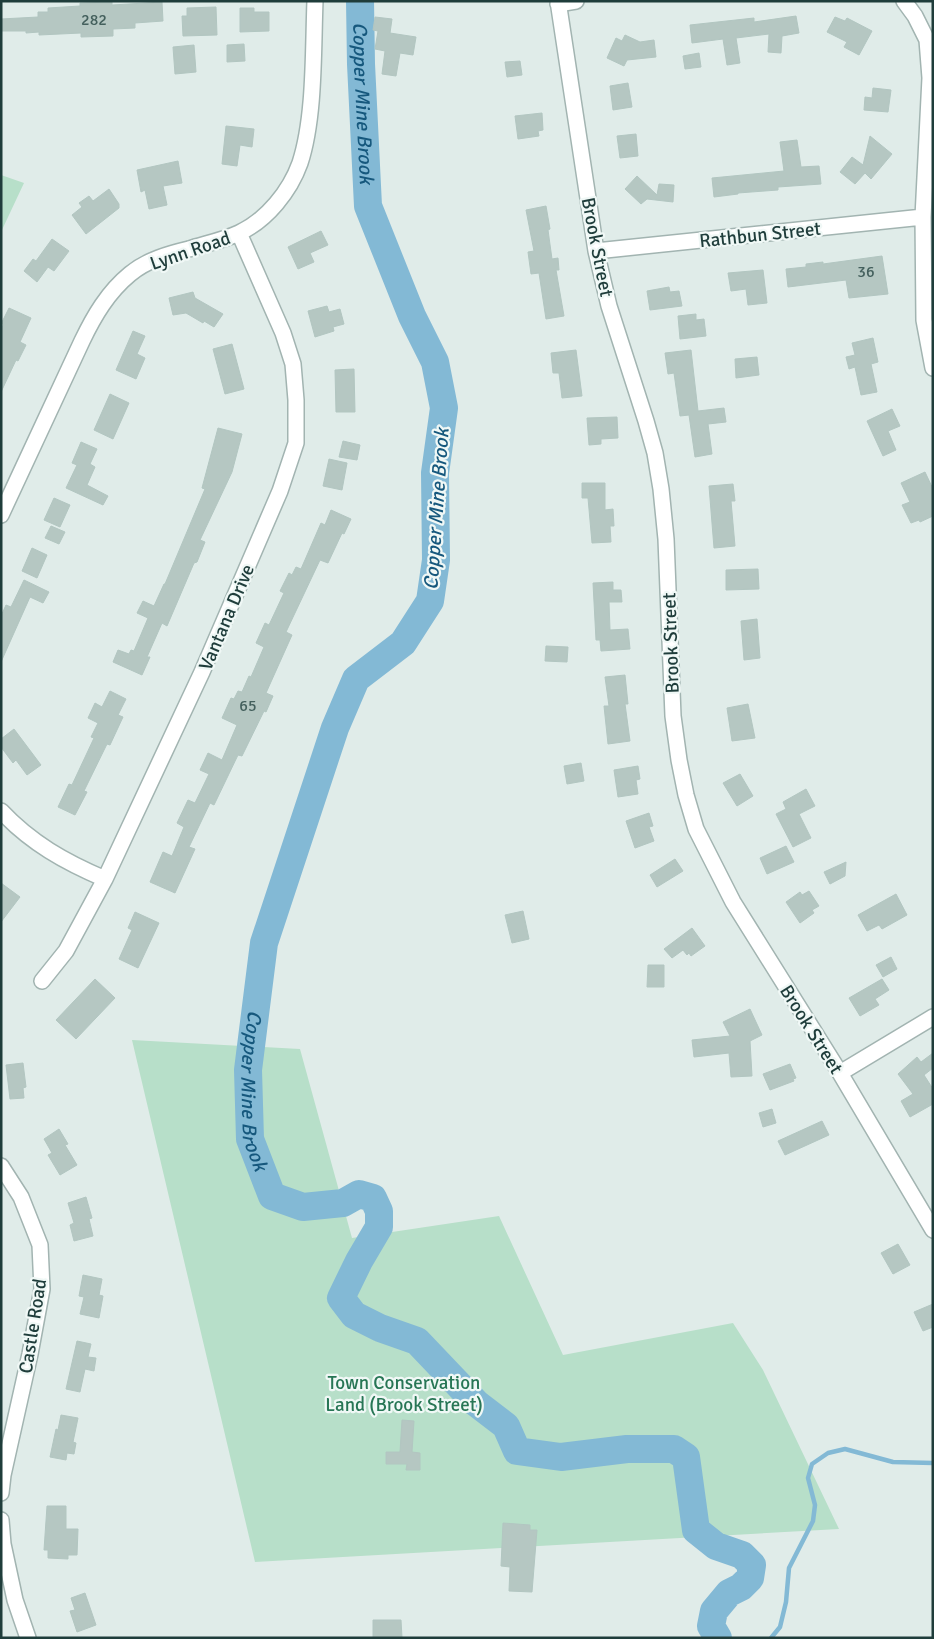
<svg xmlns="http://www.w3.org/2000/svg" width="934" height="1639" font-family="Signika,sans-serif">
  <rect width="100%" height="100%" fill="#e0ece9"/>
  <!-- green -->
  <path fill="#b7dfc9" d="M1 175 24 183 1 232Z
    M132 1040 300 1049 352 1238 499 1216 563 1355 733 1323 763 1370 839 1529 255 1562Z"/>
  <g fill="none" stroke-linecap="round" stroke-linejoin="round">
    <!-- stream -->
    <path stroke="#83b9d5" stroke-width="4.5" d="M771 1638 780 1627 786 1602 789 1568 813 1521 815 1505 808 1478 812 1464 828 1453 845 1449 893 1462 933 1463"/>
    <!-- river -->
    <path stroke="#83b9d5" stroke-width="28" id="s1" d="M360 1 361 64 368 206 412 316 435 362 444 408 435 473 436 560 430 601 403 643 356 679 335 728 264 943 248 1070 250 1139 272 1196 303 1207 343 1203 359 1194 373 1198 379 1211V1227L359 1261 341 1298 354 1315 380 1328 417 1341 476 1403 506 1426 517 1451 561 1457 627 1449H674L686 1457 696 1530 716 1546 742 1555 752 1565 750 1578 741 1587 729 1593 714 1611 711 1626 718 1638"/>
  </g>
  <!-- building -->
  <path fill="#b5c7c2" stroke="#b2c6c1" d="M112 2V5L162 2 163 21 135 23V28L113 29V36L81 37V33L39 35V32L26 33V31H1V19L38 17V12H48V8L80 6V3Z
    M216 7 217 35 183 36 182 16H187V8Z
    M240 8H254V12H269V31L240 32Z
    M796 16 799 33 782 36 781 53 768 52 769 34 736 38 740 63 727 65 723 39 692 43 690 25 754 18V22Z
    M375 17 392 19 390 33 416 37 413 55 400 53 396 76 382 74 385 51 375 49 378 31 373 30Z
    M835 17 845 21 847 18 872 31 859 55 844 47 847 42 827 32Z
    M625 35 640 42 654 40 656 57 627 60 624 66 607 58 616 38 622 41Z
    M244 44 245 61 227 62V45Z
    M194 45 196 72 175 74 173 47Z
    M699 53 701 67 685 69 683 56Z
    M520 61 522 75 507 77 505 62Z
    M628 83 632 107 613 110 610 86Z
    M873 88 891 90 888 112 864 110 865 97 872 98Z
    M542 113 543 130 538 131 539 136 518 139 515 116Z
    M226 126 254 129 252 147 240 145 237 166 222 164Z
    M636 134 638 156 620 158 617 136Z
    M870 136 892 154 871 179 865 173 855 184 840 172 852 157 863 165Z
    M797 140 801 167 819 166 821 184 778 187V190L738 193V194L714 197 712 178 784 171 780 142Z
    M178 161 182 183 163 186 167 205 149 209 145 190 141 192 137 170Z
    M637 176 657 195 659 184 674 185 673 202 647 199 641 204 625 189Z
    M109 189 119 204V208L86 234 72 215 82 207 79 203 89 196 93 201Z
    M546 206 550 229 548 230 552 259 558 258 559 270H556L564 316 546 319 539 273 531 274 528 252 534 251 526 210Z
    M321 231 328 245 310 253 314 262 298 269 288 247Z
    M52 239 69 251 54 271 48 267 37 282 24 271 33 259 36 261Z
    M882 256 888 294 849 298 846 280 788 287 786 269 806 267V264L823 262V264Z
    M763 270 767 303 748 305 746 289 731 291 728 273Z
    M669 287 670 292 679 291 682 306 650 310 647 291Z
    M193 292 195 298 223 314 214 327 204 321 203 323 186 313 173 315 169 298Z
    M327 306 329 312 340 309 344 324 333 327 334 331 315 337 308 311Z
    M9 308 31 318 20 342 26 345 18 361 16 360 1 392V330L3 325 2 322Z
    M696 314V320L704 319 706 336 680 339 678 316Z
    M133 331 145 336 137 354 145 358 136 379 116 370Z
    M873 338 878 362 871 364 877 392 861 395 855 367 849 369 846 357 855 355 852 343Z
    M232 344 244 389 225 394 213 349Z
    M576 350 582 396 562 398 559 373H553L551 353Z
    M691 350 698 411 724 408 726 422 708 424 712 454 695 457 689 415 680 416 674 373 668 374 665 353Z
    M757 357 759 375 736 378 735 359Z
    M354 369 355 412H336L335 370Z
    M110 394 129 403 113 439 94 430Z
    M892 409 900 426 888 431 896 450 883 456 867 421Z
    M617 417 618 438 601 439V444L589 445 587 418Z
    M218 428 242 434 232 472 200 540 205 542 197 562 194 563 167 626 162 623 147 657H150L142 675 113 662 118 650 129 654 131 650 134 651 148 618 137 613 143 601 154 606 164 584H165L205 489 202 488Z
    M343 441 360 445 357 460 339 457Z
    M81 442 97 449 90 464 95 467 87 485 108 496 103 505 66 488 77 465 72 463Z
    M329 459 347 463 342 490 323 486Z
    M925 472 933 489V516L920 522 919 520 911 523 902 505 910 502 901 483Z
    M582 483H605V510L613 509 614 526H610L611 542 592 543 588 498H582Z
    M733 484 735 501H731L735 546 714 548 709 486Z
    M54 498 70 505 60 527 44 520Z
    M331 510 351 519 344 534 342 533 328 563 320 560 286 632 292 635 266 693 273 696 266 712 264 711 242 756 238 755 214 805 210 803 189 847 195 849 175 893 150 882 163 852 172 856 184 827 177 823 188 800 195 803 209 774 200 770 208 753 222 760 237 725 222 718 231 698 234 699 238 691 242 692 249 676 251 677 264 647 256 643 265 623 269 625 284 593 280 591 289 573 292 575 296 567 301 569 321 523 325 525Z
    M51 526 65 532 59 544 45 538Z
    M32 548 47 555 37 578 22 571Z
    M758 569 759 589 726 590V570Z
    M24 580 49 592 43 603 30 597 1 662V616L6 605 11 607Z
    M613 582V590H621L622 602H609L610 630 628 629 630 649 601 651 600 640H596L593 583Z
    M757 619 760 658 744 660 741 621Z
    M546 646 568 647 567 662 545 661Z
    M625 675 628 704H625L630 741 608 744 604 706H609L605 677Z
    M110 691 126 699 118 715 123 717 110 745 107 744 84 791 87 792 75 815 58 807 69 784 72 785 94 738 91 737 98 723 88 718 95 703 102 707Z
    M748 704 755 738 732 741 727 708Z
    M14 729 41 765 27 775 16 760 13 763 1 747V739Z
    M581 763 584 781 567 784 564 766Z
    M638 766 640 779 636 780 638 794 618 797 614 770Z
    M740 774 753 796 737 806 723 783Z
    M806 789 815 806 799 814 811 838 793 847 776 814 786 809 783 802Z
    M649 813 653 826 649 827 654 841 635 848 626 821Z
    M786 846 794 862 767 874 760 858Z
    M675 859 683 871 657 887 650 875Z
    M846 862 845 876 830 884 824 872Z
    M1 883 20 897 1 922Z
    M809 891 819 906 812 910 814 913 800 923 786 902 800 892 802 895Z
    M896 894 907 915 882 929 879 925 867 931 858 915Z
    M523 911 529 939 512 943 505 915Z
    M135 912 159 923 138 968 119 959 132 930 128 928Z
    M692 928 705 946 691 956 689 953 687 955 683 950 672 958 664 949Z
    M891 957 897 969 883 977 876 965Z
    M648 965H664V987H647Z
    M95 979 115 998 76 1039 56 1020Z
    M882 979 889 990 875 999 879 1005 860 1016 849 998Z
    M750 1009 762 1035 750 1041 752 1076 731 1077 729 1053 694 1057 692 1040 730 1036 723 1022Z
    M933 1053V1068L924 1075 933 1089V1104L910 1117 901 1101 913 1094 898 1074 917 1057 921 1062Z
    M23 1063 26 1087 23 1088 24 1098 10 1099 6 1065Z
    M790 1064 796 1078 793 1079 794 1081 770 1090 763 1074Z
    M772 1109 776 1123 763 1127 759 1113Z
    M822 1121 829 1135 785 1155 778 1141Z
    M59 1129 68 1144 65 1145 77 1165 60 1175 48 1155 52 1153 44 1139Z
    M86 1197 92 1218 89 1219 93 1236 74 1241 70 1225 74 1223 68 1203Z
    M898 1244 910 1265 893 1274 881 1253Z
    M83 1275 102 1279 99 1295 103 1296 99 1318 80 1314 84 1297 79 1296Z
    M933 1304V1327L923 1331 914 1312Z
    M77 1341 91 1344 88 1357 96 1358 94 1371 85 1369 80 1392 66 1389Z
    M61 1415 78 1418 73 1442 76 1443 74 1454 67 1453 66 1460 50 1457 56 1429 58 1430Z
    M402 1420 414 1421 412 1452 420 1453V1470H406L407 1464H386V1452H400Z
    M47 1506H66V1529H78L77 1555H68V1559L48 1558V1550H44Z
    M503 1523 530 1525V1530H537L532 1592 509 1591 510 1567 501 1566Z
    M85 1593 96 1625 77 1632 70 1611 75 1610 71 1598Z
    M373 1620H401L402 1638H373Z"/>
  <g fill="none" stroke-linecap="round" stroke-linejoin="round">
    <defs>
      <path id="minor" d="M558 1 596 251 609 306 646 421 655 453 661 489 666 539 673 716 679 760 686 795 696 829 733 902 840 1073 933 1230
        M904 1 915 16 927 40 930 78 923 217 924 320 933 368
        M558 4 576 1
        M596 251 923 217
        M1 515 82 341C94 316 108 292 130 274 147 260 168 254 189 249 205 244 224 240 239 233 267 220 290 191 300 163 315 117 313 51 315 1
        M1 811C31 843 65 862 105 879
        M42 981 66 951 105 879 202 672 280 491 296 443V400L293 364 283 333 239 233
        M840 1073 933 1017
        M1 1166 21 1197 40 1245 42 1289 30 1354 3 1475 1 1493
        M1 1520 3 1544 15 1600 28 1638"/>
    </defs>
    <!-- minor casing -->
    <use href="#minor" stroke="#a2b4b1" stroke-width="18"/>
    <!-- minor -->
    <use href="#minor" stroke="#fff" stroke-width="15"/>
  </g>
  <g text-anchor="middle" stroke-width="4.5" stroke-linejoin="round" paint-order="stroke">
    <!-- number labels -->
    <g font-size="16" fill="#44605d">
      <text x="94" y="25">282</text>
      <text x="866" y="277">36</text>
      <text x="248" y="711">65</text>
    </g>
    <!-- street labels -->
    <g font-size="19" fill="#1f3d3b" stroke="#f0f8f6">
      <text transform="translate(760 234) rotate(-6)" y="7">Rathbun Street</text>
      <text transform="translate(598 247) rotate(79)" y="7">Brook Street</text>
      <text transform="translate(190 250) rotate(-19)" y="7">Lynn Road</text>
      <text transform="translate(226 617) rotate(-67)" y="7">Vantana Drive</text>
      <text transform="translate(670 643) rotate(-92)" y="7">Brook Street</text>
      <text transform="translate(812 1029) rotate(58)" y="7">Brook Street</text>
      <text transform="translate(32 1326) rotate(-81)" y="7">Castle Road</text>
    </g>
    <!-- park labels -->
    <g font-size="19" fill="#277655" stroke="#f0f8f6">
      <text x="404" y="1389">Town Conservation<tspan x="404" dy="22">Land (Brook Street)</tspan></text>
    </g>
    <!-- water labels -->
    <g font-size="20" font-style="italic" fill="#16587d" stroke="#f0f8f6">
      <text dy="7" stroke="none"><textPath href="#s1" startOffset="102">Copper Mine Brook</textPath></text>
      <text transform="translate(436 509) rotate(-86)" y="7">Copper Mine Brook</text>
      <text dy="7" stroke="none"><textPath href="#s1" startOffset="1154">Copper Mine Brook</textPath></text>
    </g>
  </g>
  <!-- border -->
  <rect width="934" height="1639" fill="none" stroke="#1f3d3b" stroke-width="5"/>
</svg>
